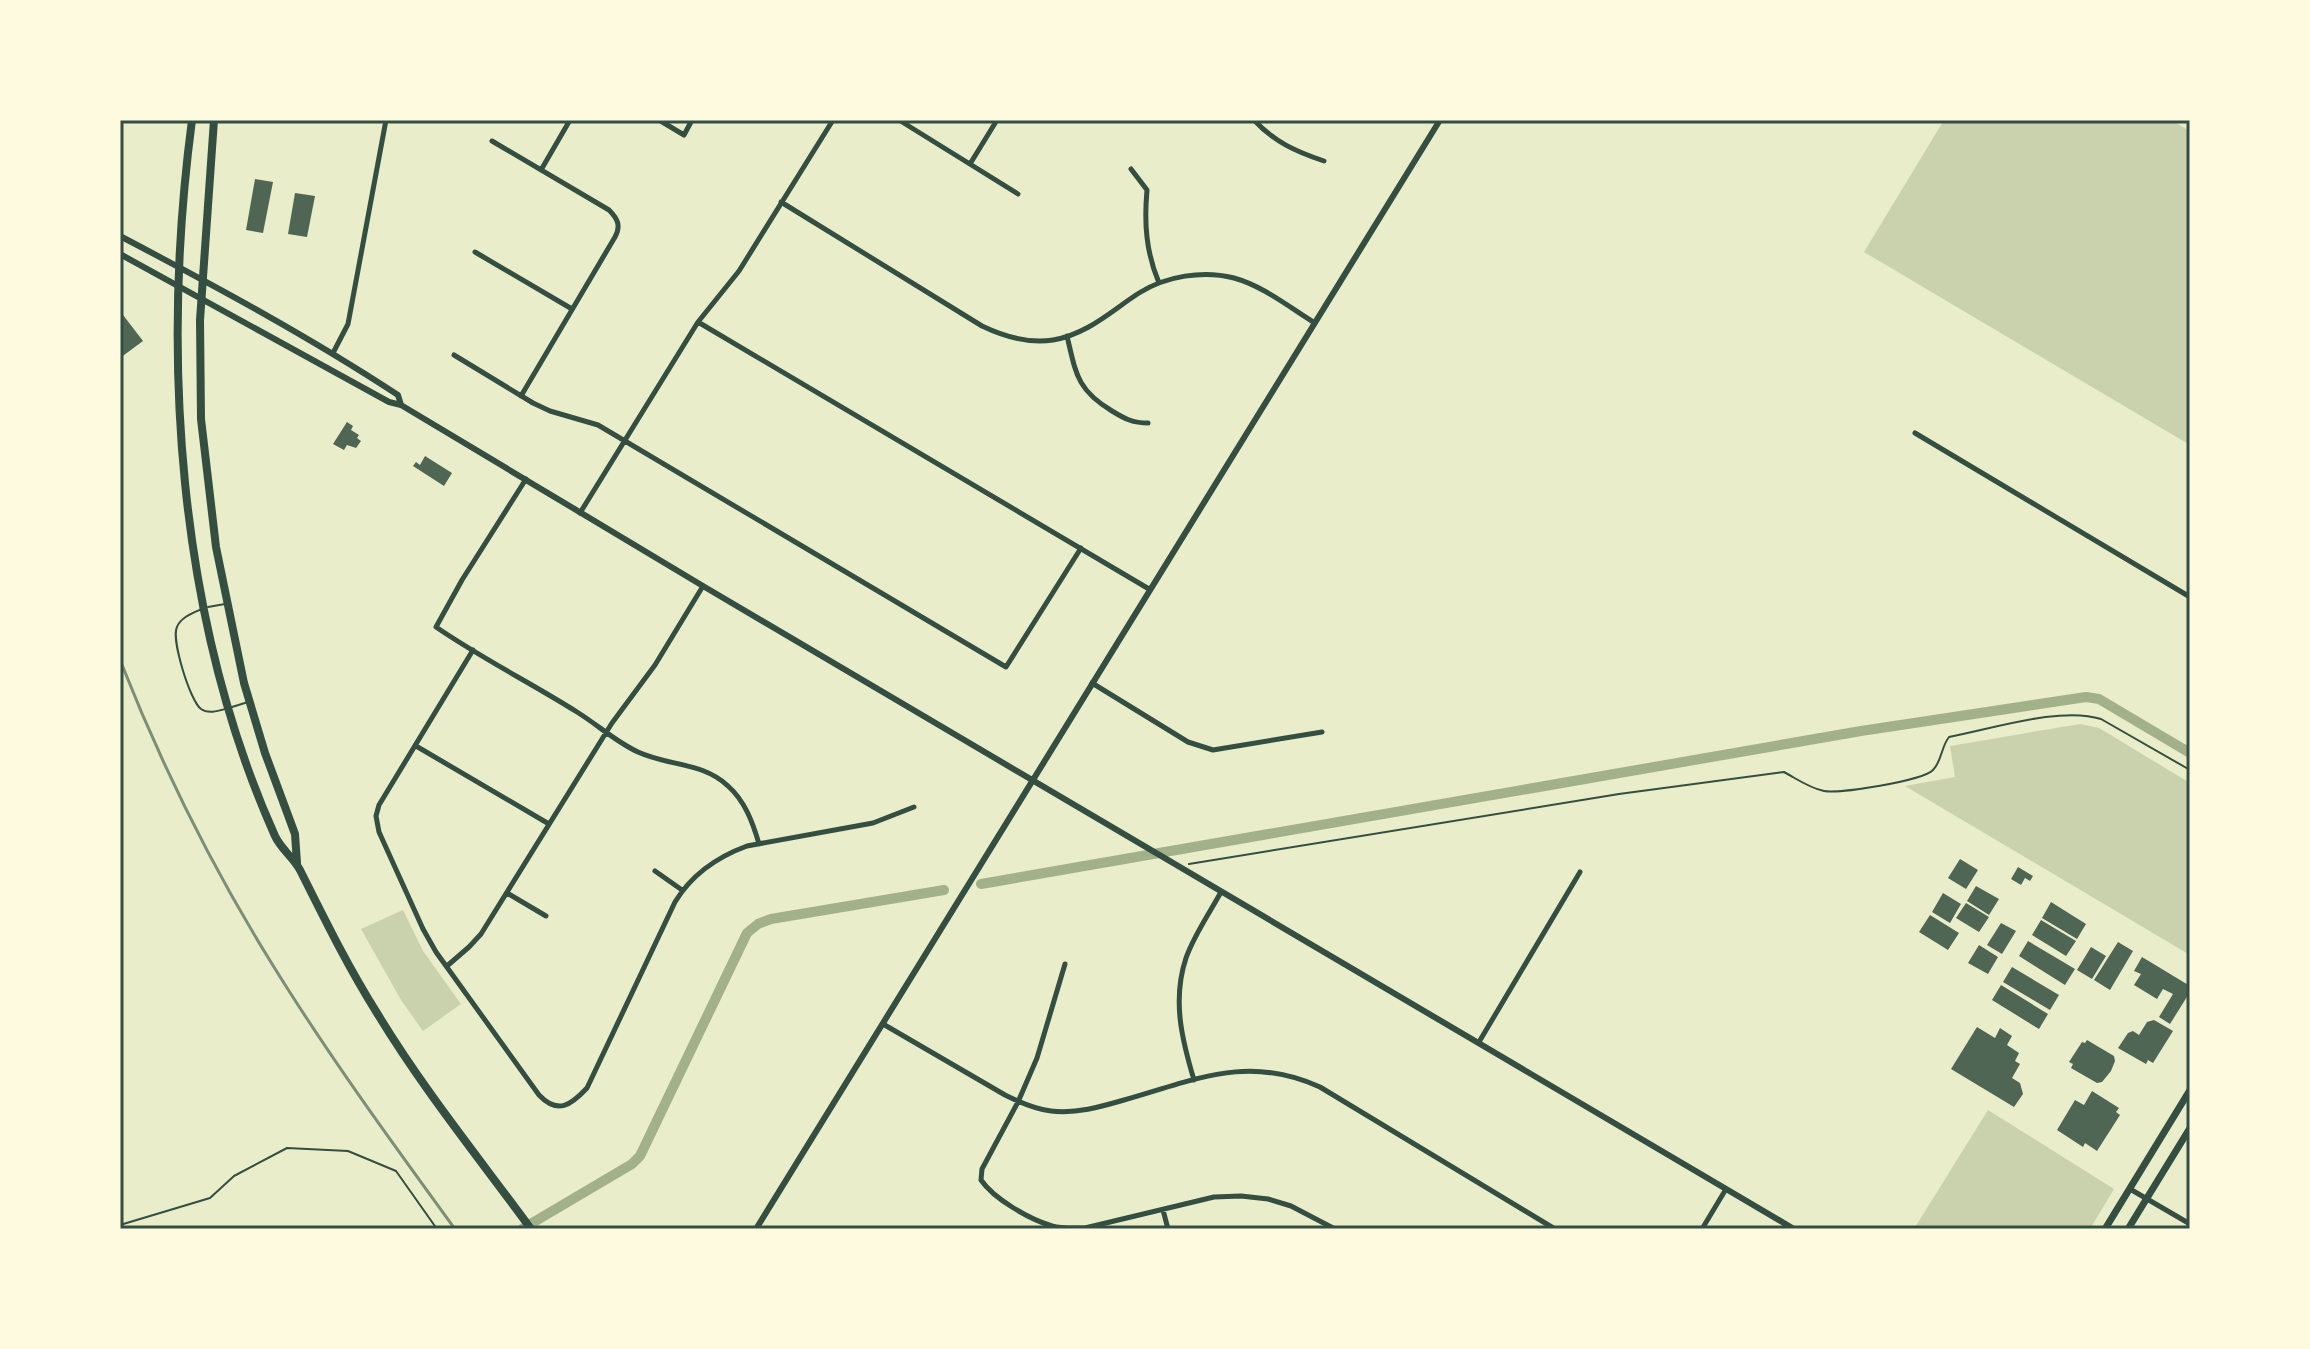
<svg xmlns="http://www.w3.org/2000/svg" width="2310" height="1349" font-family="'DejaVu Sans',sans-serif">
  <rect width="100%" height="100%" fill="#e9edc9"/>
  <!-- green -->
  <path fill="#cad2ad" d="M1944 120H2171L2190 131V445L1864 252Z
    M2080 724 2099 728 2190 783V955L1905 786 1955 777 1950 746Z
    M403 910 423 951 461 1004 423 1031 401 1000 361 929Z
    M1988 1110 2114 1189 2090 1229H2053L2047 1226 2045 1229H1914Z"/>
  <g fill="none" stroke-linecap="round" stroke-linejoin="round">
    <!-- canal -->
    <path stroke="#a3b18a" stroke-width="10" d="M981 884 1861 731 2086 697 2099 699 2190 753
      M522 1229 632 1164 640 1156 747 933 758 924 771 919 944 890"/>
  </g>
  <!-- building -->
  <path fill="#4f6655" d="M255 179 273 182 263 233 246 230Z
    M295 193 315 196 307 237 288 234Z
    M120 311 143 341 120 358Z
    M347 422 353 426 351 430 359 435 357 438 361 441 356 448 347 445 344 450 333 444Z
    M425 456 452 473 444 486 413 466 416 462 420 465Z
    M1960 859 1978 870 1966 889 1948 878Z
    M2018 867 2033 876 2030 881 2025 878 2021 885 2011 879Z
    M1976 886 1999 899 1989 915 1967 901Z
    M1943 893 1961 904 1950 923 1932 912Z
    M2051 902 2086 924 2077 939 2042 918Z
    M1966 903 1989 917 1979 932 1956 918Z
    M1930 915 1959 933 1948 950 1919 932Z
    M2041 920 2076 941 2066 956 2032 935Z
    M2001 923 2016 931 2002 954 1987 945Z
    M2028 941 2075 969 2065 985 2019 956Z
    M2118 942 2133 951 2110 990 2094 980Z
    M1979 945 1998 957 1988 974 1968 963Z
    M2091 947 2106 956 2092 979 2077 970Z
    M2142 957 2190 986V992L2170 1024 2159 1017 2173 994 2163 989 2157 999 2134 985 2141 974 2134 971Z
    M2012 967 2059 995 2050 1010 2003 982Z
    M2001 985 2048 1014 2039 1029 1992 1000Z
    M2154 1020 2173 1031 2153 1063 2148 1060 2146 1064 2118 1048 2128 1033 2133 1031 2139 1035 2147 1022Z
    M1977 1027 1995 1038 2000 1028 2012 1036 2007 1045 2019 1053 2015 1061 2020 1064 2012 1078 2020 1083 2023 1094 2014 1107 1951 1069Z
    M2087 1040 2114 1056 2115 1061 2111 1071 2102 1082 2097 1083 2071 1068 2073 1064 2069 1062 2082 1042 2085 1043Z
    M2092 1091 2119 1108 2116 1112 2120 1115 2097 1151 2085 1143 2083 1147 2057 1130 2075 1100 2084 1105Z"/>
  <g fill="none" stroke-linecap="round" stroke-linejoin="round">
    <!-- path -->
    <path stroke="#344e41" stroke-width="2" d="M1189 864 1619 794 1784 772C1797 779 1809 788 1824 791 1839 794 1922 781 1933 770 1942 761 1941 747 1949 737 1992 729 2061 706 2101 719L2190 770
      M120 1225 210 1198 234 1176 287 1148 348 1151 396 1171 437 1229"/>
    <!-- service -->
    <path stroke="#344e41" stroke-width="2" d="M208 607 225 604
      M202 609C193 613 181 617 177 627 171 639 190 701 201 709 208 714 218 711 225 709
      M232 707 248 702"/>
    <!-- minor -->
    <path stroke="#344e41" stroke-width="5" d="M659 120 684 135 692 120
      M899 120 1018 194
      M1254 120C1274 142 1297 152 1324 161
      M492 141 609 210C618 219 621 226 615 237L521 396
      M970 164 997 120
      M1131 169 1147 190C1144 223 1146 252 1159 283
      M541 170 570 120
      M781 202 982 326C1005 337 1028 344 1053 340 1088 334 1111 311 1139 293 1166 276 1203 270 1234 278 1263 286 1289 307 1315 323
      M475 252 572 309
      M698 322 1149 589
      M1067 336C1076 374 1077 390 1112 411 1125 419 1133 423 1148 423
      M333 353 348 324 386 120
      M454 355 533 403 550 411 598 425 1006 667 1081 548
      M1915 433 2190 597
      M526 479 462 580 436 627C481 658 531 683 577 712 598 725 616 742 638 752 668 766 703 762 728 786 745 801 753 823 759 844
      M580 513 698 322 739 271 833 120
      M473 650 379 805 376 816 379 832 423 929 436 952 539 1095C558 1115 571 1105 587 1088L675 902C692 874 717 857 747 846L873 823 914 807
      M1092 683 1188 742 1213 750 1322 732
      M416 746 549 824
      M655 871 682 890
      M507 893 546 916
      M1065 964 1037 1058 1018 1102 982 1169 981 1180C994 1199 1029 1219 1052 1226 1063 1229 1074 1228 1085 1228L1214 1197 1241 1196 1268 1199 1291 1206 1335 1229
      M447 966 469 947 481 934 612 723 655 665 703 586
      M883 1024 1005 1095C1019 1102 1035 1109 1051 1111 1076 1114 1100 1107 1124 1100 1195 1080 1247 1054 1320 1087L1555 1229
      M1479 1042 1580 872
      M1194 1080C1182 1040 1172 1000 1186 958 1194 935 1209 914 1221 892
      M2130 1189 2190 1224
      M1163 1210 1168 1229
      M1702 1229 1726 1189"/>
    <!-- tertiary -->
    <path stroke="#344e41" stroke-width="6" d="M120 236C215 286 308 336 398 395L401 405
      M120 254 389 402 401 405 703 586 1794 1229
      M756 1229 1440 120"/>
    <!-- secondary -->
    <path stroke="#344e41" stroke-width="7" d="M2105 1229 2190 1090
      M2128 1229 2190 1128"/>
    <!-- primary -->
    <path stroke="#344e41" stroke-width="8" d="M192 120C161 355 177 617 275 836 281 849 293 857 300 870 324 918 348 967 377 1013 423 1089 479 1158 531 1229
      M214 120 200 320 201 419 216 547 244 683 265 753 295 834 297 863"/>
    <!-- rail -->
    <path stroke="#7c8e77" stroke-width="3" d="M120 660C161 764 211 865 269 959 326 1052 391 1141 455 1229"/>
  </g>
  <!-- border -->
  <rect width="2310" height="1349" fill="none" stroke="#fefae0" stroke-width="244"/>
  <rect x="122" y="122" width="2066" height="1105" fill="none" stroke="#344e41" stroke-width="3"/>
</svg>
